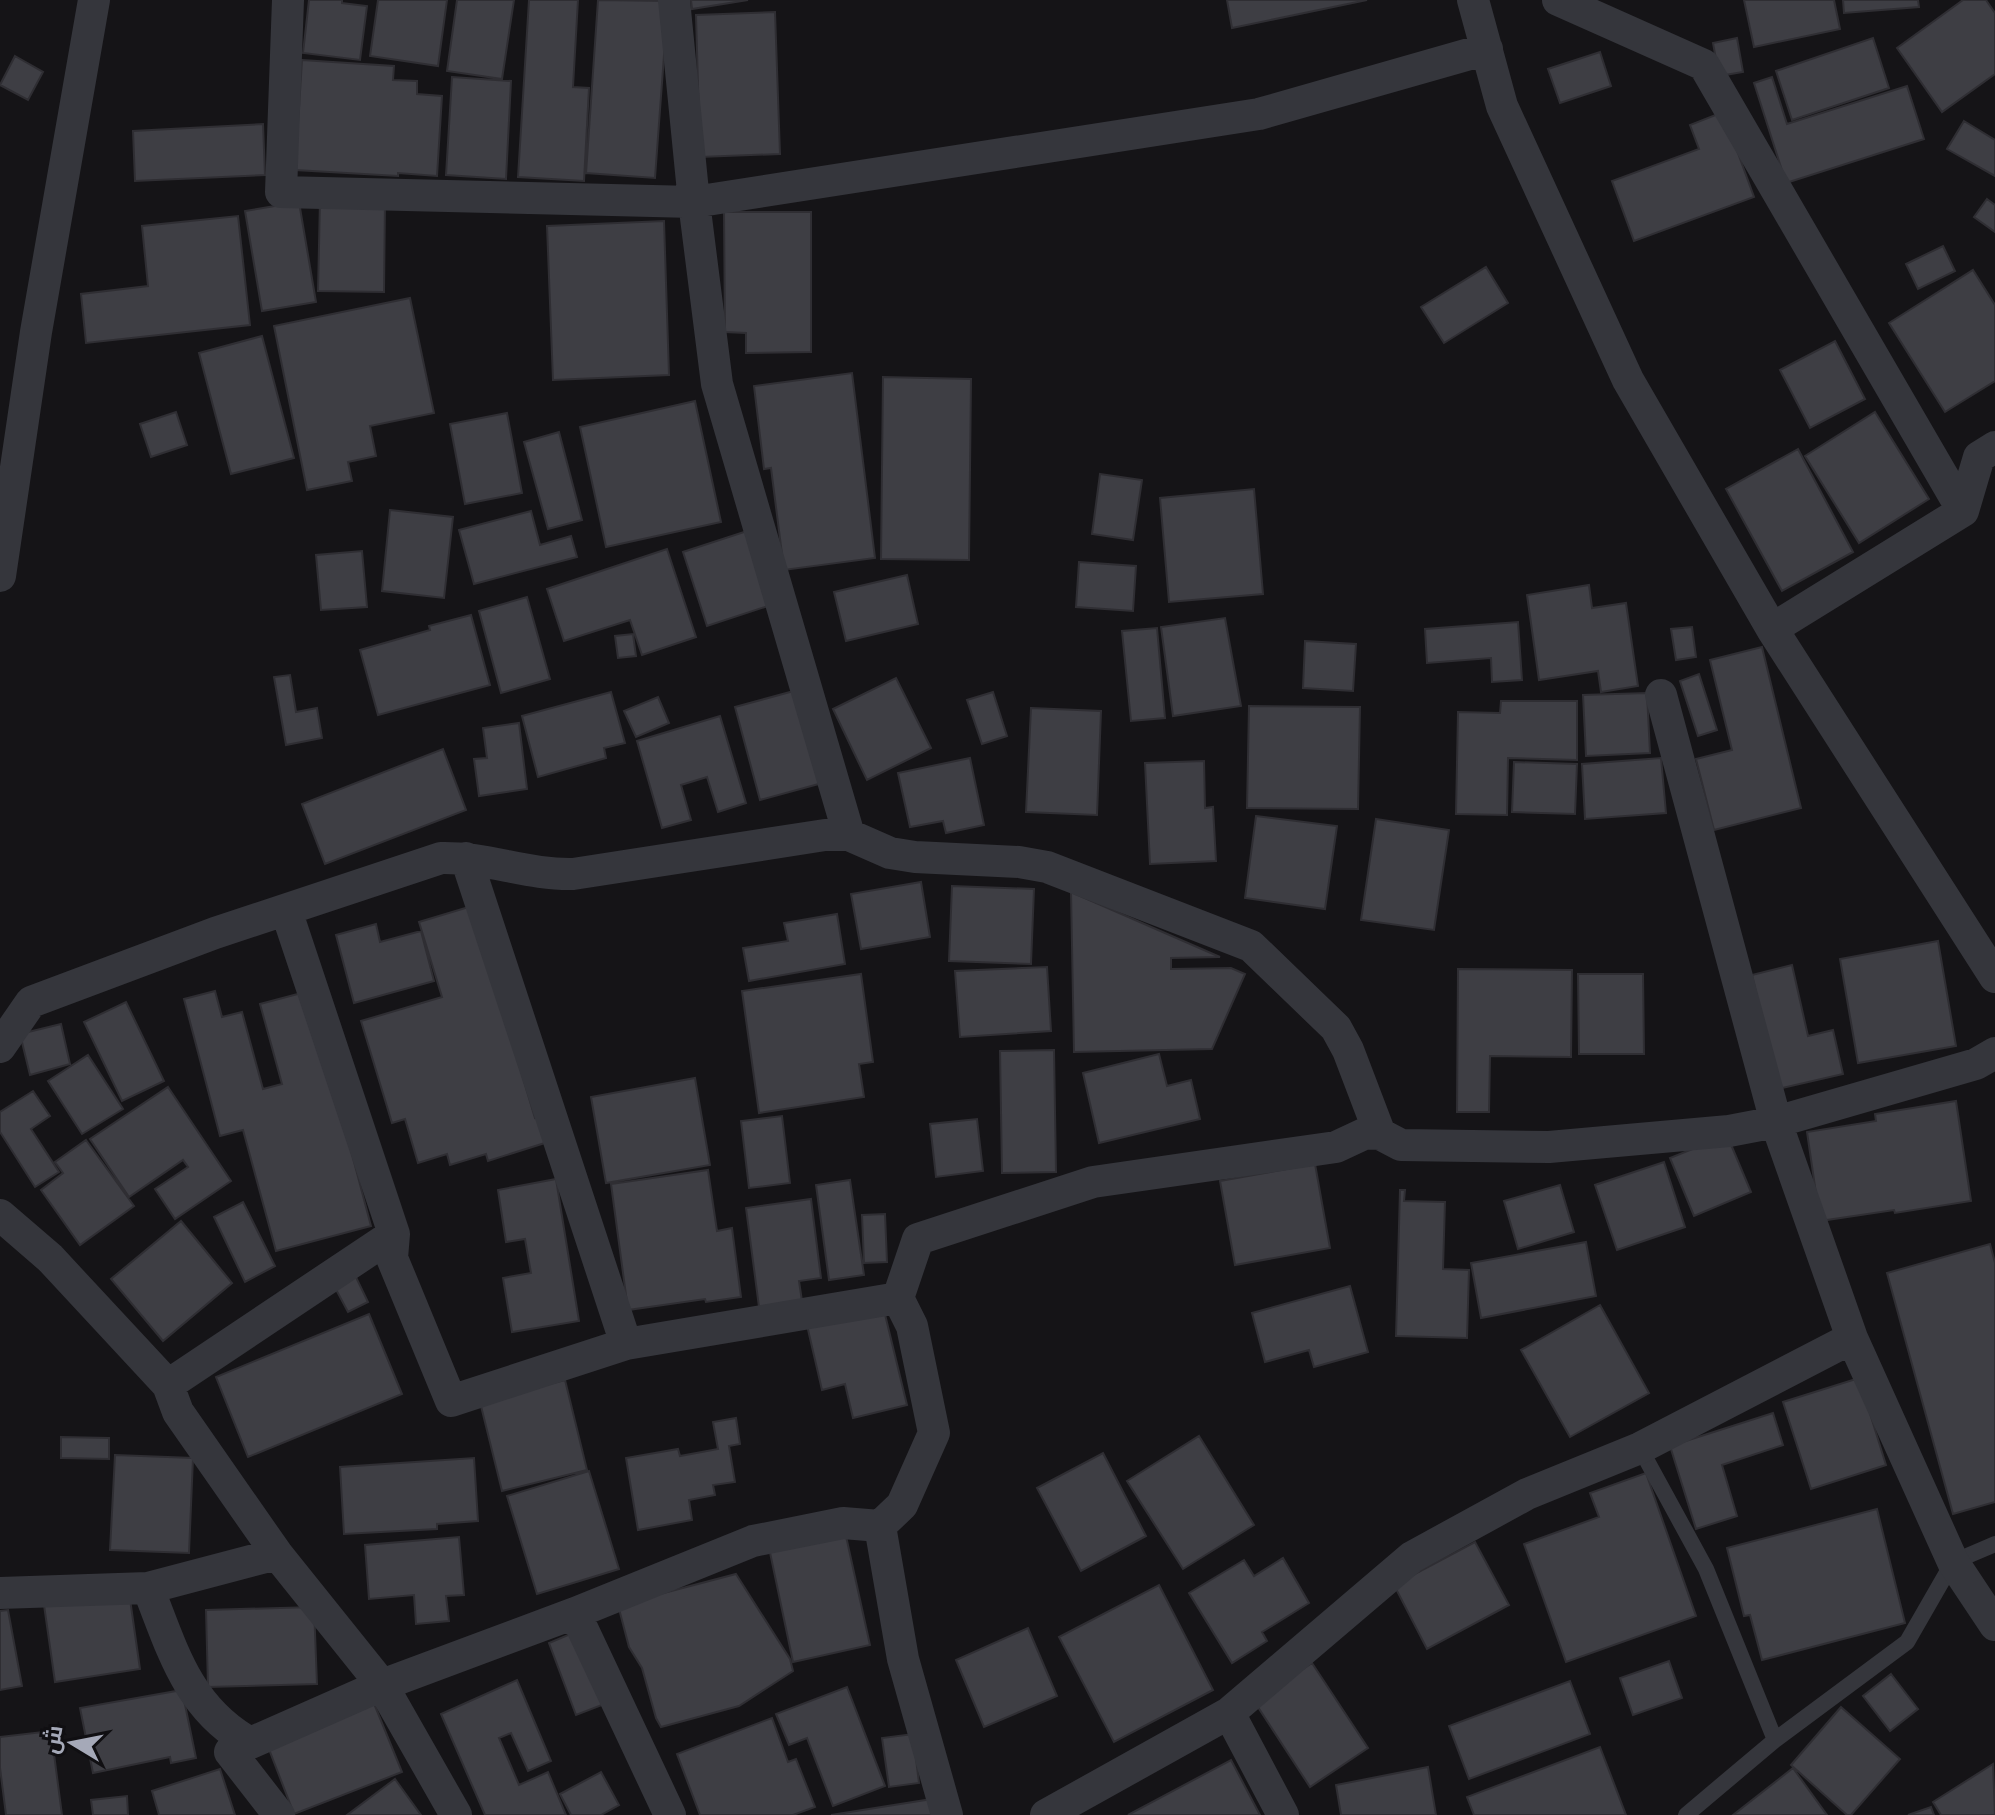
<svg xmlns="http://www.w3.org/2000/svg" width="1995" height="1815" font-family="Poppins,Cairo,sans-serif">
  <rect width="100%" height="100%" fill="#151417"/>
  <!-- building -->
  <path fill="#3e3e44" stroke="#2f2e33" stroke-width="2" d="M309 0H342V3L367 6 360 60 303 53Z
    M378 0H447L438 66 370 56Z
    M457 0H514L502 79 447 71Z
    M529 0H578L573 87 589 88 584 181 518 177Z
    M598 0 668 1 655 178 586 173Z
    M691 0H748L692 9Z
    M1227 0H1367L1232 28Z
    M1744 0H1834L1840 29 1754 47Z
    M1843 0H1918L1919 7 1844 13Z
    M1963 0H1986L1995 13V74L1942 112 1897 48Z
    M775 12 780 154 700 157 696 15Z
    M1737 38 1743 72 1719 76 1713 43Z
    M1873 38 1889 88 1792 120 1776 71Z
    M1600 52 1611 86 1560 103 1548 69Z
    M15 56 43 72 28 100 0 85Z
    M302 60 394 66 393 80 417 81V94L442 96 437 176 398 173V176L295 170Z
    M452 77 511 81 506 179 446 175Z
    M1772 77 1787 124 1907 86 1924 139 1786 183 1754 83Z
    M1723 112 1754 197 1634 241 1612 181 1699 149 1690 125Z
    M1964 121 1995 140V176L1947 149Z
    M263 124 265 175 135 181 133 131Z
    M1987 199 1995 205V232L1974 217Z
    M320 200 385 201 384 292 318 291Z
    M299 202 316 302 262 311 245 211Z
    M724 212H811V352L746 353V333L725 332Z
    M238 216 250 325 86 343 81 294 148 286 142 226Z
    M664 221 669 375 553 380 547 226Z
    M1943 246 1955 271 1918 289 1906 264Z
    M1486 267 1508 303 1444 343 1421 307Z
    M1973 270 1995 305V381L1945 412 1889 323Z
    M410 298 434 413 370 426 376 456 348 462 352 481 307 490 274 326Z
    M262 336 294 458 231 474 199 353Z
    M1835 341 1865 399 1810 428 1780 370Z
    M852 373 875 558 784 570 771 468 764 469 754 386Z
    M883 377 971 379 969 560 881 559Z
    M695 401 721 522 606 547 580 427Z
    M176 412 187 445 151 457 140 424Z
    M1875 412 1929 499 1859 543 1805 456Z
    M507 413 522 493 465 504 450 424Z
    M559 432 582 520 548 529 524 442Z
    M1798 449 1853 552 1782 591 1726 489Z
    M1100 474 1142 480 1133 540 1092 534Z
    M1254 489 1263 594 1169 602 1160 498Z
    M390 510 453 517 444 598 382 591Z
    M531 511 540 545 571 536 577 557 474 584 459 530Z
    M747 531 771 605 707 626 683 552Z
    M667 549 696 637 642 655 630 620 564 641 547 589Z
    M362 551 367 607 321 610 316 555Z
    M1079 562 1136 566 1133 611 1076 607Z
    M907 575 918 624 846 641 834 592Z
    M1589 585 1592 608 1626 603 1638 686 1601 692 1598 671 1539 680 1527 595Z
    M527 597 550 679 501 693 479 611Z
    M471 615 490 685 378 715 360 650 430 630 429 626Z
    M1225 618 1241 706 1173 716 1161 627Z
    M1518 622 1522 680 1492 682 1491 658 1427 663 1425 629Z
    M1692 627 1696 657 1676 660 1671 629Z
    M1157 628 1165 718 1131 721 1122 631Z
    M633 634 636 656 618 658 615 636Z
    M1305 641 1356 644 1353 691 1303 688Z
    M1762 647 1801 808 1714 830 1696 759 1732 750 1710 660Z
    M1699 674 1717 730 1698 736 1680 681Z
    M290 675 296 712 317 708 322 738 286 745 274 677Z
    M896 678 931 748 867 780 833 709Z
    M801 689 826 782 760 800 735 707Z
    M611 692 625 743 604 748 606 758 538 777 522 716Z
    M993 692 1007 736 982 744 967 700Z
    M1647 693 1650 753 1586 756 1583 695Z
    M658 697 669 723 636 737 624 711Z
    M1501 701H1577V760L1508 758 1507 815 1456 814 1458 712 1500 713Z
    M1249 706 1360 707 1358 809 1247 808Z
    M1031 708 1101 711 1097 815 1026 812Z
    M720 716 746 803 718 812 707 777 681 785 691 820 662 828 637 741Z
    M519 723 527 789 479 796 474 759 487 758 483 728Z
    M443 749 466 810 325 864 302 804Z
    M970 758 984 825 946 833 943 821 910 827 898 773Z
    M1661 758 1666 813 1585 819 1582 764Z
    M1204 761 1205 808 1213 807 1216 861 1150 864 1145 763Z
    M1514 762 1577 764 1575 814 1512 812Z
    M1256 816 1337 826 1325 909 1245 898Z
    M1376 819 1449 830 1434 930 1361 920Z
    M921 882 930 937 861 949 851 894Z
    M952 886 1034 889 1031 964 949 961Z
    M1071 892 1220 957 1171 958V969L1231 968 1245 974 1212 1049 1074 1052Z
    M472 906 535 1118 540 1117 548 1142 488 1161 486 1154 450 1165 447 1154 418 1163 405 1119 392 1123 361 1021 442 997 419 922Z
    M837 914 845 964 749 981 743 948 788 941 784 923Z
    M376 924 380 942 421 931 434 981 354 1003 336 935Z
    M1938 941 1956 1046 1858 1063 1840 959Z
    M1792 965 1808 1036 1833 1030 1843 1074 1778 1089 1752 975Z
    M1047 967 1051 1031 960 1037 955 971Z
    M1458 969 1572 970 1571 1057 1490 1056 1489 1112H1457Z
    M861 974 873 1062 859 1064 864 1097 759 1113 742 991Z
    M1578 974H1643L1644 1054H1579Z
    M215 991 222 1017 242 1012 263 1089 282 1084 260 1004 309 991 371 1226 276 1251 243 1130 220 1136 184 999Z
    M126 1002 164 1081 122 1101 84 1022Z
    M61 1024 70 1064 30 1075 20 1034Z
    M1054 1050 1056 1172 1002 1173 1000 1051Z
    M1159 1054 1167 1086 1191 1080 1200 1119 1099 1143 1083 1073Z
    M88 1055 123 1109 82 1134 48 1081Z
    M695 1078 710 1165 606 1183 591 1097Z
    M168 1087 231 1181 175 1219 155 1189 188 1167 183 1160 129 1197 90 1139Z
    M33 1091 50 1116 31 1129 59 1172 35 1187 0 1132V1112Z
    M1956 1101 1971 1201 1895 1213 1894 1210 1820 1221 1807 1132 1876 1121 1875 1114Z
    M782 1116 790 1183 749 1188 741 1121Z
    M977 1119 983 1171 936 1177 930 1124Z
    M1727 1135 1751 1192 1694 1216 1670 1158Z
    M86 1140 134 1206 80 1245 41 1190 63 1173 55 1162Z
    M1664 1162 1685 1227 1617 1250 1595 1185Z
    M1315 1164 1330 1248 1235 1265 1220 1181Z
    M708 1170 717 1231 732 1228 741 1297 706 1302 705 1299 628 1310 611 1184Z
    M556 1179 579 1321 512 1332 503 1278 531 1273 525 1239 506 1242 498 1190Z
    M850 1180 864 1275 829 1280 816 1185Z
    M1560 1185 1574 1232 1518 1249 1504 1201Z
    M1400 1190H1405L1404 1201 1445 1202 1443 1269 1469 1270 1467 1338 1396 1336Z
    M811 1199 821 1278 799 1281 802 1301 759 1307 746 1208Z
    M243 1202 275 1266 245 1282 214 1217Z
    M885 1214 887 1262 864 1263 862 1215Z
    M181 1221 232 1283 163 1341 111 1279Z
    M1586 1242 1596 1296 1481 1318 1471 1263Z
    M1990 1244 1995 1263V1502L1953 1514 1887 1273Z
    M353 1271 368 1302 348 1312 332 1282Z
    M1350 1286 1368 1352 1314 1367 1309 1350 1265 1362 1252 1313Z
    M882 1302 907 1405 853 1418 845 1384 822 1390 806 1321Z
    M1600 1305 1649 1393 1570 1437 1521 1350Z
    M369 1314 402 1394 248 1457 216 1377Z
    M1859 1378 1886 1465 1811 1489 1783 1402Z
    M565 1380 587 1470 502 1491 480 1402Z
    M1773 1413 1783 1445 1722 1465 1737 1516 1696 1529 1670 1446Z
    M736 1418 740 1444 729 1446 735 1482 713 1485 715 1495 689 1500 692 1520 638 1530 626 1458 678 1449 680 1456 718 1449 713 1422Z
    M1199 1436 1254 1525 1183 1569 1127 1481Z
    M61 1437 109 1438V1459L61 1458Z
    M1103 1453 1146 1536 1081 1571 1037 1488Z
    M115 1455 193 1458 189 1553 110 1550Z
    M474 1458 478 1521 437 1524V1529L344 1534 340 1467Z
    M589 1471 619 1569 537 1594 507 1496Z
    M1646 1473 1696 1616 1566 1662 1524 1544 1599 1517 1590 1493Z
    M1877 1509 1905 1623 1762 1660 1750 1615 1744 1616 1727 1548Z
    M844 1527 870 1645 793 1662 768 1543Z
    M459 1537 464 1595 446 1596 449 1621 416 1624 414 1595 369 1599 365 1545Z
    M1475 1542 1509 1605 1427 1649 1394 1585Z
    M1283 1558 1309 1603 1262 1632 1267 1641 1232 1663 1189 1593 1244 1560 1254 1576Z
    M736 1574 790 1659 793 1671 739 1706 661 1727 656 1718 642 1668 629 1647 618 1605Z
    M1159 1585 1213 1690 1114 1742 1059 1637Z
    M129 1592 140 1669 55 1682 44 1605Z
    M314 1607 317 1684 208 1687 206 1610Z
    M8 1610 22 1686 0 1690V1611Z
    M1028 1628 1057 1696 984 1727 956 1660Z
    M575 1632 602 1705 576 1715 549 1643Z
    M1669 1661 1682 1698 1633 1715 1620 1678Z
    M1312 1663 1368 1748 1310 1787 1254 1701Z
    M1891 1674 1918 1709 1890 1731 1863 1696Z
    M517 1680 551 1761 528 1771 511 1733 499 1738 519 1785 548 1772 566 1815H485L441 1714Z
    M1570 1681 1590 1734 1469 1779 1449 1726Z
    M847 1687 885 1786 833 1806 807 1738 789 1745 776 1714Z
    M182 1690 196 1758 171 1763 170 1757 93 1773 80 1708Z
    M373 1701 402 1772 294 1814 267 1744Z
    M1841 1707 1900 1759 1851 1815H1847L1791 1765Z
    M772 1718 788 1762 796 1759 815 1807 793 1815H700L677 1754Z
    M51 1731 62 1815H6L0 1768V1737Z
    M913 1734 919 1783 889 1787 882 1738Z
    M1600 1747 1626 1815H1474L1467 1797Z
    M1231 1760 1260 1815H1128Z
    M1993 1764 1995 1815H1941L1933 1802Z
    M1428 1767 1436 1815H1341L1336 1785Z
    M1793 1768 1827 1815H1733Z
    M220 1769 235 1815H159L152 1791Z
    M601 1772 619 1805 601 1815H571L560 1794Z
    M395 1779 421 1815H347Z
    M127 1796 128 1815H93L91 1800Z
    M932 1799 934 1815H831Z
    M1931 1807 1934 1815H1908Z"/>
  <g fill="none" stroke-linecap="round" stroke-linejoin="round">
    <!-- service -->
    <path stroke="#35363c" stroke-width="16" d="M1640 1448 1706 1569 1775 1740
      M1686 1815 1775 1740 1907 1642 1953 1562 1995 1544"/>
    <!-- minor -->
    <path stroke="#35363c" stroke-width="32" d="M288 0 281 192 694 202 1259 114 1487 49
      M674 0 694 202 717 384 849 835
      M1473 0 1502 106 1628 380 1772 629 1995 977
      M1558 0 1704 65 1963 511
      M0 576 36 332 94 0
      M1772 629 1963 511 1979 457 1995 447
      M1661 695 1776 1122 1852 1338 1953 1562 1995 1625
      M466 858 626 1344
      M286 910 394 1234 392 1258 451 1401 626 1344 898 1298
      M0 1047 31 1002 215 933 441 858C486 857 528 875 573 874L825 835H849L890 853 915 857 1019 862 1047 867 1251 946 1336 1028 1348 1050 1380 1134 1401 1145 1549 1147 1729 1131 1776 1122 1976 1064 1995 1053
      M0 1215 50 1258 168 1385 178 1412 277 1554 382 1685 456 1815
      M168 1385 394 1234
      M880 1526 903 1659 947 1815
      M148 1588C172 1648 186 1704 245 1740L230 1752 279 1815
      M0 1593 148 1588 277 1554
      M575 1613 670 1815
      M1229 1713 1283 1815
      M230 1752 382 1685 575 1613 753 1541 843 1523 880 1526 902 1505 934 1433 912 1326 898 1298 918 1239 1093 1182 1336 1147 1366 1133 1380 1134
      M1046 1815 1229 1713 1412 1557 1527 1494 1640 1448 1852 1338"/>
  </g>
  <!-- north arrow -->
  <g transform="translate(72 1743) rotate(280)" stroke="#100f12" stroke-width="6" paint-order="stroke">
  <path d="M0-6L14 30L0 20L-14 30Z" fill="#a5a9b8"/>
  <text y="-12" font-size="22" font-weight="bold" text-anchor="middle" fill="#a5a9b8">ش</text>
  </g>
</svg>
